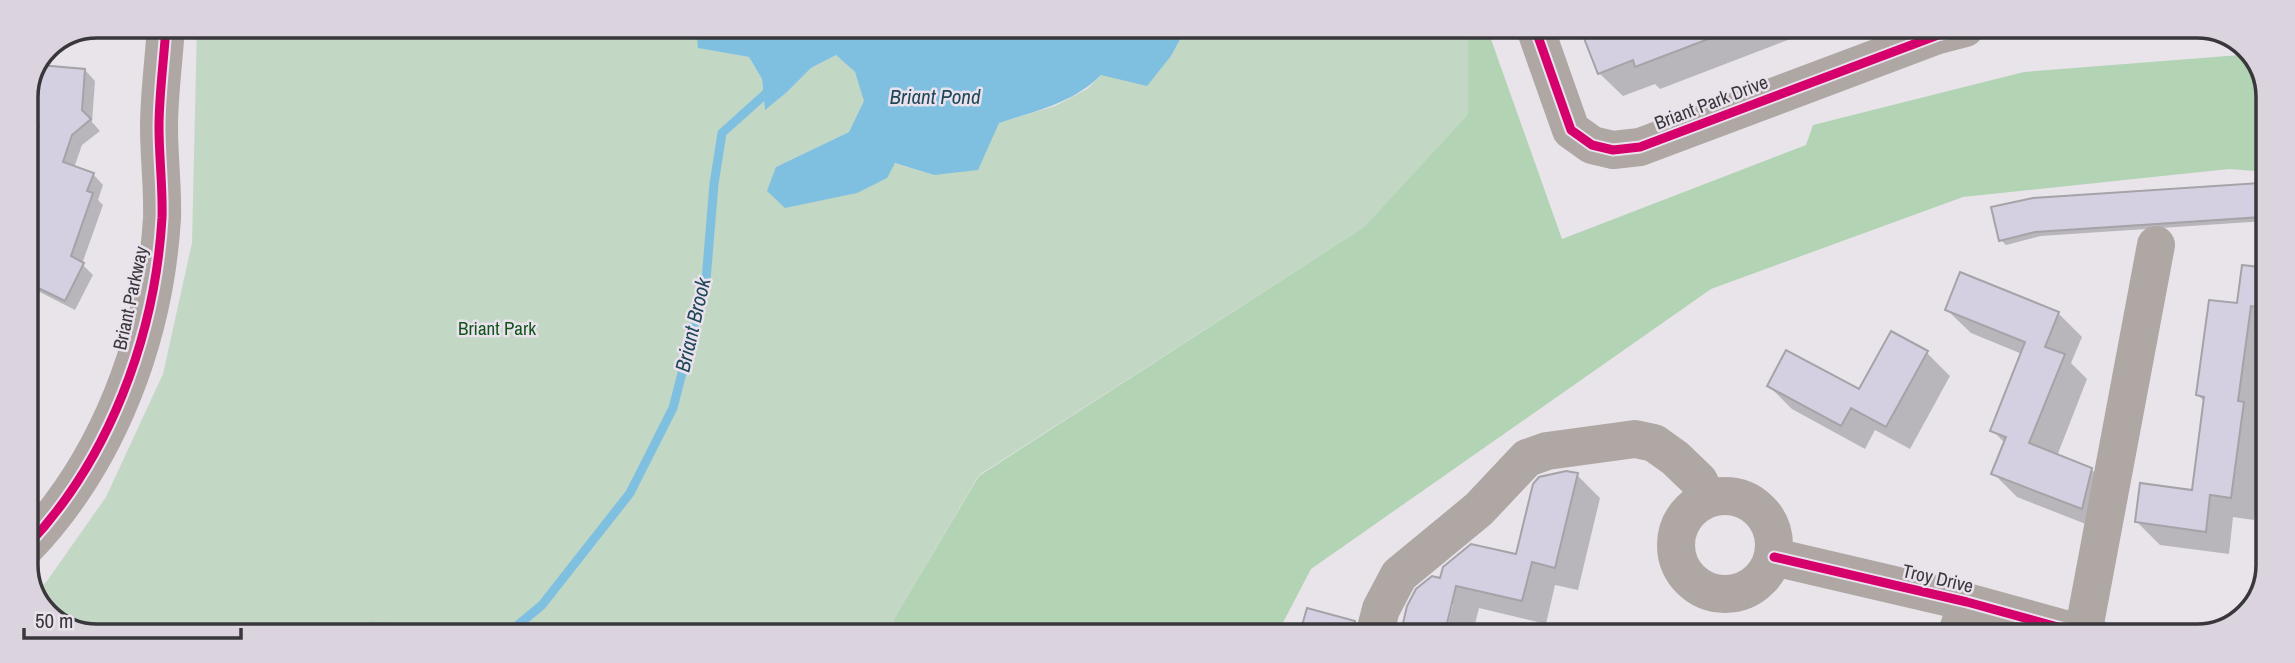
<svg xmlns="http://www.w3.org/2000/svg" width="2295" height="663" font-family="'Archivo Narrow',sans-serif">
  <rect width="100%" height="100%" fill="#e8e4ea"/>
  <!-- green -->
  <path fill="#c2d7c4" d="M197 26 696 27 699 48 749 57 762 79 765 109 787 92 811 68 836 55 855 72 865 101 849 132 776 167 894 163 934 175 999 123 1055 106 1087 89 1101 75 1171 56 1187 27 1468 28V114L1364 227 979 475 895 617 889 635H474L477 629 371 621 345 635 79 634 44 612 35 593 47 581 106 497 163 374 192 243Z"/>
  <!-- forest -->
  <path fill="#b2d4b5" d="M1468 28H1487L1562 239 1806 145 1813 125 2024 72 2253 54 2269 92 2268 172 2229 169 1963 197 1711 289 1311 569 1276 636 889 635 895 617 979 476 1364 227 1468 114Z
    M371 621 477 628 474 635H345Z"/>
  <!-- water -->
  <path fill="#7fc0e0" d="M696 27H1187L1171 56 1147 86 1101 75C1073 103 1036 111 999 123L978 170 934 175 895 163 887 178 857 193 785 208 767 191 776 167 849 132 864 101 855 72 836 55 811 68 787 92 765 110 762 79 749 57 698 48Z"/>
  <!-- shadow -->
  <path fill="#0003" d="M1582 28H1819L1660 89 1655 84 1623 96 1599 73Z
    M85 70 95 81 92 122 100 131 82 145 74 168 93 174 103 185 98 200 103 205 82 264 93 275 75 310 26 285V224Z
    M2259 185 2264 190 2266 221 2041 236 2006 245 2001 240 1993 208Z
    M2268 270 2267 376 2261 422 2267 427 2254 520 2233 517 2229 554 2160 545 2137 522 2193 491 2205 402 2198 395 2238 305Z
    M1947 310 2058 313 2082 337 2071 363 2087 379 2057 456 2091 469 2115 493 2106 532 2017 497 1993 473 2005 443 1992 430 2022 354 1971 333Z
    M1927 353 1950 376 1910 449 1875 430 1865 449 1792 409 1769 386 1860 392Z
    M26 431 40 444 26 466Z
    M1577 475 1600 498 1578 590 1555 585 1546 624 1479 608 1472 636H1445L1453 604H1449L1442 580 1517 556Z"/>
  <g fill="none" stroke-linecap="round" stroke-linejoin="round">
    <!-- stream -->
    <path stroke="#7fc0e0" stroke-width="9" d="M506 635 542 605 630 493 673 408 706 280 714 184 722 133 772 88"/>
  </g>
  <!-- building -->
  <path fill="#d4d0e2" stroke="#a5a3a7" stroke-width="2" d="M1580 28H1731L1732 30 1635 67 1633 60 1598 74Z
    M39 65 85 69 82 110 91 119 72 135 63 162 94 173 87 191 93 193 71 256 84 263 65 301 26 282V163L39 125 26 109V97Z
    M2260 183 2262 217 2035 232 1999 241 1991 207 2033 198Z
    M2242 265 2268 268V308L2251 306 2238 401 2244 402 2231 498 2210 495 2206 532 2135 522 2140 483 2192 490 2204 397 2196 395 2209 300 2237 303Z
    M1960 272 2059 312 2045 347 2065 354 2029 443 2092 468 2082 509 1991 474 2006 437 1990 431 2025 342 1945 310Z
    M1891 331 1928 351 1886 427 1851 408 1841 426 1767 386 1786 350 1859 389Z
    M1566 471 1578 473 1555 568 1532 562 1522 601 1456 586 1444 636H1400L1407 606 1416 589 1432 576 1440 578 1443 567 1471 544 1516 554 1533 484 1539 477Z
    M1307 608 1355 621 1353 636H1299Z"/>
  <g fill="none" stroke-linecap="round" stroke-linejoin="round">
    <!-- minor -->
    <path stroke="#afa7a3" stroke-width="38" d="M1535 28 1571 130 1592 145 1613 150 1640 147 1938 35 1965 28
      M1676 545a49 49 0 1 1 98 0a49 49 0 1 1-98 0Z
      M26 547C109 460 155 337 162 218 163 188 159 158 159 127 159 94 164 60 166 26
      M1774 557 1967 602 2094 637
      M2083 634 2156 245
      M1374 636 1381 609 1399 575 1479 509 1527 458 1547 451 1635 439 1654 443 1675 458 1699 481 1707 499
      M1956 636 1967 602"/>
    <defs>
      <path id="cycleway" d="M1535 28 1571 130 1592 145 1613 150 1640 147 1938 35 1965 28
        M26 547C109 460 155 337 162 218 163 188 159 158 159 127 159 94 164 60 166 26
        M1774 557 1967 602 2094 637"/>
    </defs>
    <!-- cycleway casing -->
    <use href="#cycleway" stroke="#e9e2ec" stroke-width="13"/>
    <!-- cycleway -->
    <use href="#cycleway" stroke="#d6006c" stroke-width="9"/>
  </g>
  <g text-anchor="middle" stroke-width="5" stroke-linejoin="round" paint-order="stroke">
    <!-- street labels -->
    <g font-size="19" fill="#39373b" stroke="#e9e2ec">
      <text transform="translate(1711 102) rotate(-21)" y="7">Briant Park Drive</text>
      <text transform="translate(130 298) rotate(-78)" y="7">Briant Parkway</text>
      <text transform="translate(1938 578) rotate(13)" y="7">Troy Drive</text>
    </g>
    <!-- park labels -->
    <g font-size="19" fill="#11551b" stroke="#e9e2ec">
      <text x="497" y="335">Briant Park</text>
    </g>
    <!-- water labels -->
    <g font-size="21" font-style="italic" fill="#1f475a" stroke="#e9e2ec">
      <text x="935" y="104">Briant Pond</text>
      <text transform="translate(693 325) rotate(-77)" y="7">Briant Brook</text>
    </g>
  </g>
  <!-- crop -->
  <path d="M0 0H2295V663H0ZM97 38H2197A59 59 0 0 1 2256 97V565A59 59 0 0 1 2197 624H97A59 59 0 0 1 38 565V97A59 59 0 0 1 97 38Z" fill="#dbd4de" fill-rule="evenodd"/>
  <path fill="none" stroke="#39373b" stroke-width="3.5" d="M97 38H2197A59 59 0 0 1 2256 97V565A59 59 0 0 1 2197 624H97A59 59 0 0 1 38 565V97A59 59 0 0 1 97 38Z"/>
  <!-- scale -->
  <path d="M24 628v10h217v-10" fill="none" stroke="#39373b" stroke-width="3.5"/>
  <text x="35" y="628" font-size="21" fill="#39373b" stroke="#e9e2ec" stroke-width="5" paint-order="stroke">50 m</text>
</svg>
